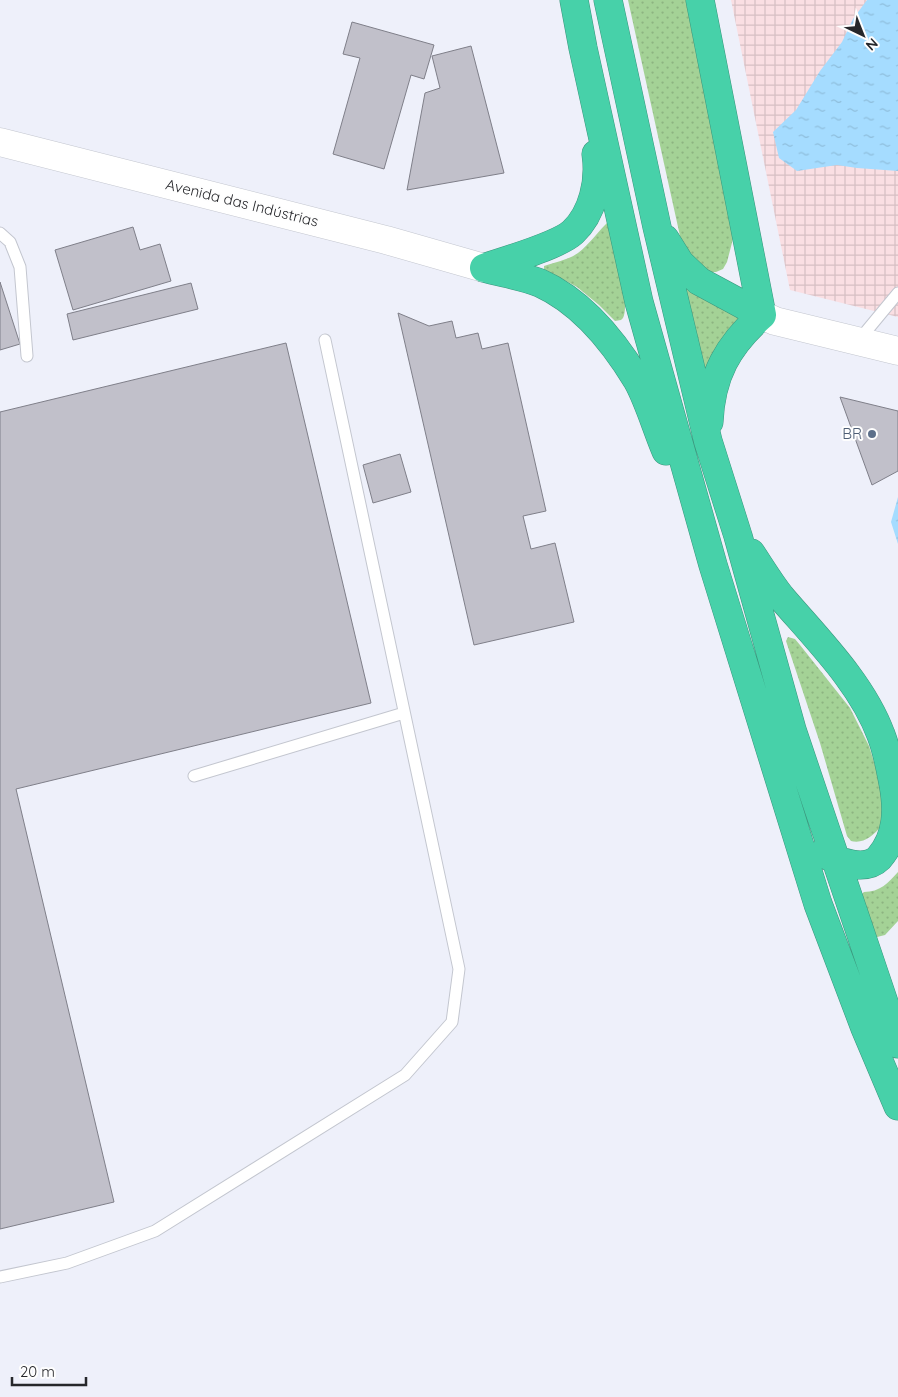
<svg xmlns="http://www.w3.org/2000/svg" width="898" height="1397" font-family="Quicksand,sans-serif">
  <defs>
    <pattern id="industrial-grid" width="8" height="8" patternUnits="userSpaceOnUse" patternTransform="scale(1.25)"><rect width="8" height="8" fill="#fadfe3"/><path d="M0 4h8M4 0v8" fill="none" stroke="#d6bfc3"/></pattern>
    <pattern id="grass-dots" width="8" height="8" patternUnits="userSpaceOnUse" patternTransform="scale(1.25)"><rect width="8" height="8" fill="#a4d296"/><path d="M2 2h.1M6 6h.1" fill="none" stroke="#8db481" stroke-width="1.8" stroke-linecap="round"/></pattern>
    <pattern id="water-ripples" width="26" height="14" patternUnits="userSpaceOnUse" patternTransform="scale(1.25)"><rect width="26" height="14" fill="#a5dcff"/><path d="M2 4q2-2 4 0t4 0M15 11q2-2 4 0t4 0" fill="none" stroke="#8ebddb"/></pattern>
  </defs>
  <rect width="100%" height="100%" fill="#eef0fa"/>
  <!-- industrial -->
  <path fill="url(#industrial-grid)" d="M731 0H898V317L790 290Z"/>
  <!-- grass -->
  <path fill="url(#grass-dots)" d="M628 0H690L735 231 727 262 723 269 716 272H709L686 254 680 236Z
    M609 221C613 241 631 302 623 318L621 320 615 321 599 305 577 287 544 269V266C555 262 568 260 578 253 590 244 598 231 609 221Z
    M684 283 737 316 742 321 704 376Z
    M788 637 795 639 800 645 850 708 869 746 884 794 881 827C872 836 864 844 851 841L847 836 820 743 786 641Z
    M898 872V921L885 935 877 937 870 926 862 894 864 892C880 892 888 883 898 872Z"/>
  <!-- water -->
  <path fill="url(#water-ripples)" d="M867 0H898V171L857 168 837 165 797 171 779 158 773 132 796 110 820 71 842 42 853 19Z
    M898 497V544L891 522Z"/>
  <!-- building -->
  <path fill="#c1c0ca" stroke="#7f7f89" d="M352 22 434 45 424 79 411 75 384 169 333 154 360 58 343 54Z
    M471 46 504 173 407 190 425 93 440 88 432 56Z
    M133 227 140 250 160 244 171 281 73 310 55 250Z
    M0 282 20 344 0 350Z
    M191 283 198 309 73 340 67 314Z
    M398 313 429 326 452 321 456 338 478 333 482 349 508 343 546 511 523 516 531 549 555 543 574 622 474 645Z
    M286 343 371 703 16 789 114 1202 0 1229V412Z
    M840 397 898 411V471L872 485Z
    M400 454 411 492 373 503 363 465Z"/>
  <g fill="none" stroke-linecap="round" stroke-linejoin="round">
    <defs>
      <path id="lane" d="M0 233 10 242 20 267 27 356
        M859 340 898 293
        M194 776 404 713
        M0 1277 67 1263 155 1231 405 1075 452 1022 459 969 325 340"/>
      <path id="secondary" d="M0 142 386 240 484 268
        M762 315 775 321 898 351"/>
      <path id="highway" d="M574 0 583 48 639 302 713 565 818 904 865 1028 898 1106
        M608 0 657 227 708 441 738 536 792 730 898 1044
        M700 0 762 315
        M665 239 680 263 699 281 762 315
        M484 268C502 273 523 276 540 283 582 302 614 342 637 380 648 399 657 430 666 451
        M484 268C506 260 558 246 573 232 593 213 600 181 596 154
        M709 422C711 375 728 345 762 315
        M751 553C761 568 770 583 781 597 816 638 862 683 881 735 887 750 890 767 893 783 898 809 898 836 879 858 865 872 838 862 823 853"/>
    </defs>
    <!-- lane casing -->
    <use href="#lane" stroke="#c3c6cf" stroke-width="13"/>
    <!-- secondary casing -->
    <use href="#secondary" stroke="#c3c6cf" stroke-width="29"/>
    <!-- highway casing -->
    <use href="#highway" stroke="#3b967d" stroke-width="29"/>
    <!-- lane -->
    <use href="#lane" stroke="#fff" stroke-width="11"/>
    <!-- secondary -->
    <use href="#secondary" stroke="#fff" stroke-width="28"/>
    <!-- highway -->
    <use href="#highway" stroke="#47d1a9" stroke-width="28"/>
  </g>
  <!-- markers -->
  <circle fill="#5c6f8a" stroke="#fefefe" stroke-width="2" cx="872" cy="434" r="5"/>
  <g text-anchor="middle" stroke-width="4" stroke-linejoin="round" paint-order="stroke">
    <!-- street labels -->
    <g font-size="15" fill="#26272b" stroke="#fefefe">
      <text transform="translate(242 203) rotate(14)" y="5">Avenida das Indústrias</text>
    </g>
    <!-- service labels -->
    <g font-size="15" fill="#4e5e75" stroke="#fefefe" text-anchor="end">
      <text x="862" y="439">BR</text>
    </g>
  </g>
  <!-- north arrow -->
  <g transform="translate(863 35) rotate(137)" stroke="#fefefe" stroke-width="4" paint-order="stroke">
  <path d="M0-4L9 19L0 12L-9 19Z" fill="#26272b"/>
  <text y="-8" font-size="14" font-weight="bold" text-anchor="middle" fill="#26272b">N</text>
  </g>
  <!-- scale -->
  <path d="M12 1377v8h74v-8" fill="none" stroke="#26272b" stroke-width="2.5"/>
  <text x="20" y="1377" font-size="15" fill="#26272b" stroke="#fefefe" stroke-width="4" paint-order="stroke">20 m</text>
</svg>
